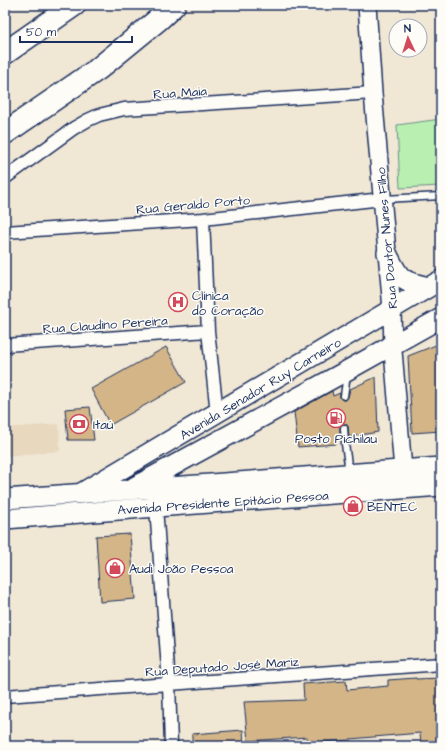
<svg xmlns="http://www.w3.org/2000/svg" width="446" height="751" font-family="'Architects Daughter',sans-serif">
  <rect width="100%" height="100%" fill="#f0e7d5"/>
  <filter id="ink" filterUnits="userSpaceOnUse"><feTurbulence type="fractalNoise" baseFrequency=".025" numOctaves="2"/><feDisplacementMap in="SourceGraphic" scale="8" xChannelSelector="R" yChannelSelector="G"/><feConvolveMatrix kernelMatrix="1 2 1 2 8 2 1 2 1" color-interpolation-filters="sRGB"/></filter>
  <g filter="url(#ink)">
    <!-- built -->
    <path fill="#e7d8be" d="M59 424 60 451 5 456V428Z"/>
    <!-- green -->
    <path fill="#b9efb0" stroke="#6a8f87" d="M441 119V186L400 188 397 125Z"/>
    <!-- building -->
    <path fill="#d3b587" stroke="#1b2f5e" d="M441 343V431L412 433 408 356Z
      M166 347 186 382 110 425 91 389Z
      M376 377 378 432 349 437 348 426 346 424H343L340 426V439L335 440 336 444 298 447 294 412 332 391 333 396 340 393V397L341 399 343 400H346L348 397 350 389Z
      M90 407 94 440H68L65 409Z
      M130 534 135 599 100 602 96 536Z
      M416 678V679L441 678V746H421L420 733 350 739 351 740 307 743V737L248 741 244 702 304 700 303 684 346 681 347 690 388 686V680Z
      M243 730 244 746H192V734Z"/>
    <g fill="none" stroke-linecap="round" stroke-linejoin="round">
      <defs>
        <path id="lane" d="M384 199 441 196
          M344 396 347 374
          M344 428 345 444 349 471"/>
        <path id="street" d="M5 178 74 128 88 120 99 115 124 109 373 93
          M203 219 208 331 217 413
          M5 232 203 219 382 199
          M5 345 208 331
          M156 507 169 683 171 746
          M5 696 441 664"/>
        <path id="secondary" d="M367 5 373 93 392 309 393 351 403 470"/>
        <path id="primary" d="M387 253C400 280 401 281 429 287
          M134 487 339 375 441 318
          M83 492 441 280
          M5 499 441 467
          M5 519 156 507 441 486"/>
        <path id="highway" d="M5 53 74 5
          M5 133 98 69 159 19 174 5"/>
      </defs>
      <!-- lane casing -->
      <use href="#lane" stroke="#1b2f5e" stroke-width="9"/>
      <!-- street casing -->
      <use href="#street" stroke="#1b2f5e" stroke-width="15"/>
      <!-- secondary casing -->
      <use href="#secondary" stroke="#1b2f5e" stroke-width="20"/>
      <!-- primary casing -->
      <use href="#primary" stroke="#1b2f5e" stroke-width="22"/>
      <!-- highway casing -->
      <use href="#highway" stroke="#1b2f5e" stroke-width="25"/>
      <!-- lane -->
      <use href="#lane" stroke="#fdfcf7" stroke-width="6"/>
      <!-- street -->
      <use href="#street" stroke="#fdfcf7" stroke-width="12"/>
      <!-- secondary -->
      <use href="#secondary" stroke="#fdfcf7" stroke-width="17"/>
      <!-- primary -->
      <use href="#primary" stroke="#fdfcf7" stroke-width="19"/>
      <!-- highway -->
      <use href="#highway" stroke="#fdfcf7" stroke-width="22"/>
    </g>
  </g>
  <!-- icons -->
  <defs>
    <symbol id="hospital-ring" viewBox="-11 -11 22 22"><circle r="9.5" fill="#fdfcf7" stroke="#d1495b" stroke-width="1.5"/><path d="M-5-5h3v3.5h4V-5h3V5h-3V1.5h-4V5h-3Z" fill="#d1495b"/></symbol>
    <symbol id="fuel-ring" viewBox="-11 -11 22 22"><circle r="9.5" fill="#fdfcf7" stroke="#d1495b" stroke-width="1.5"/><path d="M-5.5-6h7V0h2V4h1.3V-2.5L3-4.5l.8-.8L6-3V5H2.5V1h-1V6h-7ZM-4.2-4.7v3.2H.2V-4.7Z" fill="#d1495b"/></symbol>
    <symbol id="bank-ring" viewBox="-11 -11 22 22"><circle r="9.5" fill="#fdfcf7" stroke="#d1495b" stroke-width="1.5"/><path d="M-6-4H6V4H-6ZM0-2.3a2.3 2.3 0 1 0 0 4.6a2.3 2.3 0 1 0 0-4.6Z" fill="#d1495b"/></symbol>
    <symbol id="shop-ring" viewBox="-11 -11 22 22"><circle r="9.5" fill="#fdfcf7" stroke="#d1495b" stroke-width="1.5"/><path d="M-5-2.5h2.3a2.7 3.5 0 0 1 5.4 0H5L5.5 6h-11ZM-1.5-2.5h3a1.5 2.3 0 0 0-3 0Z" fill="#d1495b"/></symbol>
  </defs>
  <g fill-rule="evenodd">
    <use href="#hospital-ring" x="167" y="291" width="22" height="22"/>
    <use href="#fuel-ring" x="325" y="407" width="22" height="22"/>
    <use href="#bank-ring" x="68" y="413" width="22" height="22"/>
    <use href="#shop-ring" x="342" y="495" width="22" height="22"/>
    <use href="#shop-ring" x="104" y="557" width="22" height="22"/>
  </g>
  <g text-anchor="middle" stroke-width="3" stroke-linejoin="round" paint-order="stroke">
    <!-- street labels -->
    <g font-size="13" fill="#1b2f5e" stroke="#fdfcf7">
      <text transform="translate(180 92) rotate(-4)" y="5">Rua Maia</text>
      <text transform="translate(193 204) rotate(-5)" y="5">Rua Geraldo Porto</text>
      <text transform="translate(386 238) rotate(-95)" y="5">Rua Doutor Nunes Filho</text>
      <text transform="translate(105 324) rotate(-4)" y="5">Rua Claudino Pereira</text>
      <text transform="translate(260 388) rotate(-31)" y="5">Avenida Senador Ruy Carneiro</text>
      <text transform="translate(223 502) rotate(-4)" y="5">Avenida Presidente Epitácio Pessoa</text>
      <text transform="translate(222 666) rotate(-4)" y="5">Rua Deputado José Mariz</text>
    </g>
    <!-- poi labels -->
    <g font-size="13" fill="#1b2f5e" stroke="#fdfcf7" text-anchor="start">
      <text x="192" y="300">Clínica<tspan x="192" dy="15">do Coração</tspan></text>
      <text x="93" y="429">Itaú</text>
      <text x="336" y="443" text-anchor="middle">Posto Pichilau</text>
      <text x="367" y="511">BENTEC</text>
      <text x="129" y="573">Audi João Pessoa</text>
    </g>
  </g>
  <!-- margin -->
  <rect width="446" height="751" fill="none" stroke="#fdfcf7" stroke-width="20"/>
  <rect x="10" y="10" width="426" height="731" fill="none" stroke="#1b2f5e" stroke-width="1.5" filter="url(#ink)"/>
  <!-- north arrow -->
  <g transform="translate(408 38) rotate(356)"><circle r="19" fill="#fdfcf7" stroke="#a3aaba"/>
  <path d="M0-3L7 15L0 10L-7 15Z" fill="#d1495b"/>
  <text y="-6" font-size="11" font-weight="bold" text-anchor="middle" fill="#1b2f5e">N</text>
  </g>
  <!-- scale -->
  <path d="M20 36v6h112v-6" fill="none" stroke="#1b2f5e" stroke-width="2"/>
  <text x="26" y="36" font-size="12" fill="#1b2f5e" stroke="#fdfcf7" stroke-width="3" paint-order="stroke">50 m</text>
</svg>
